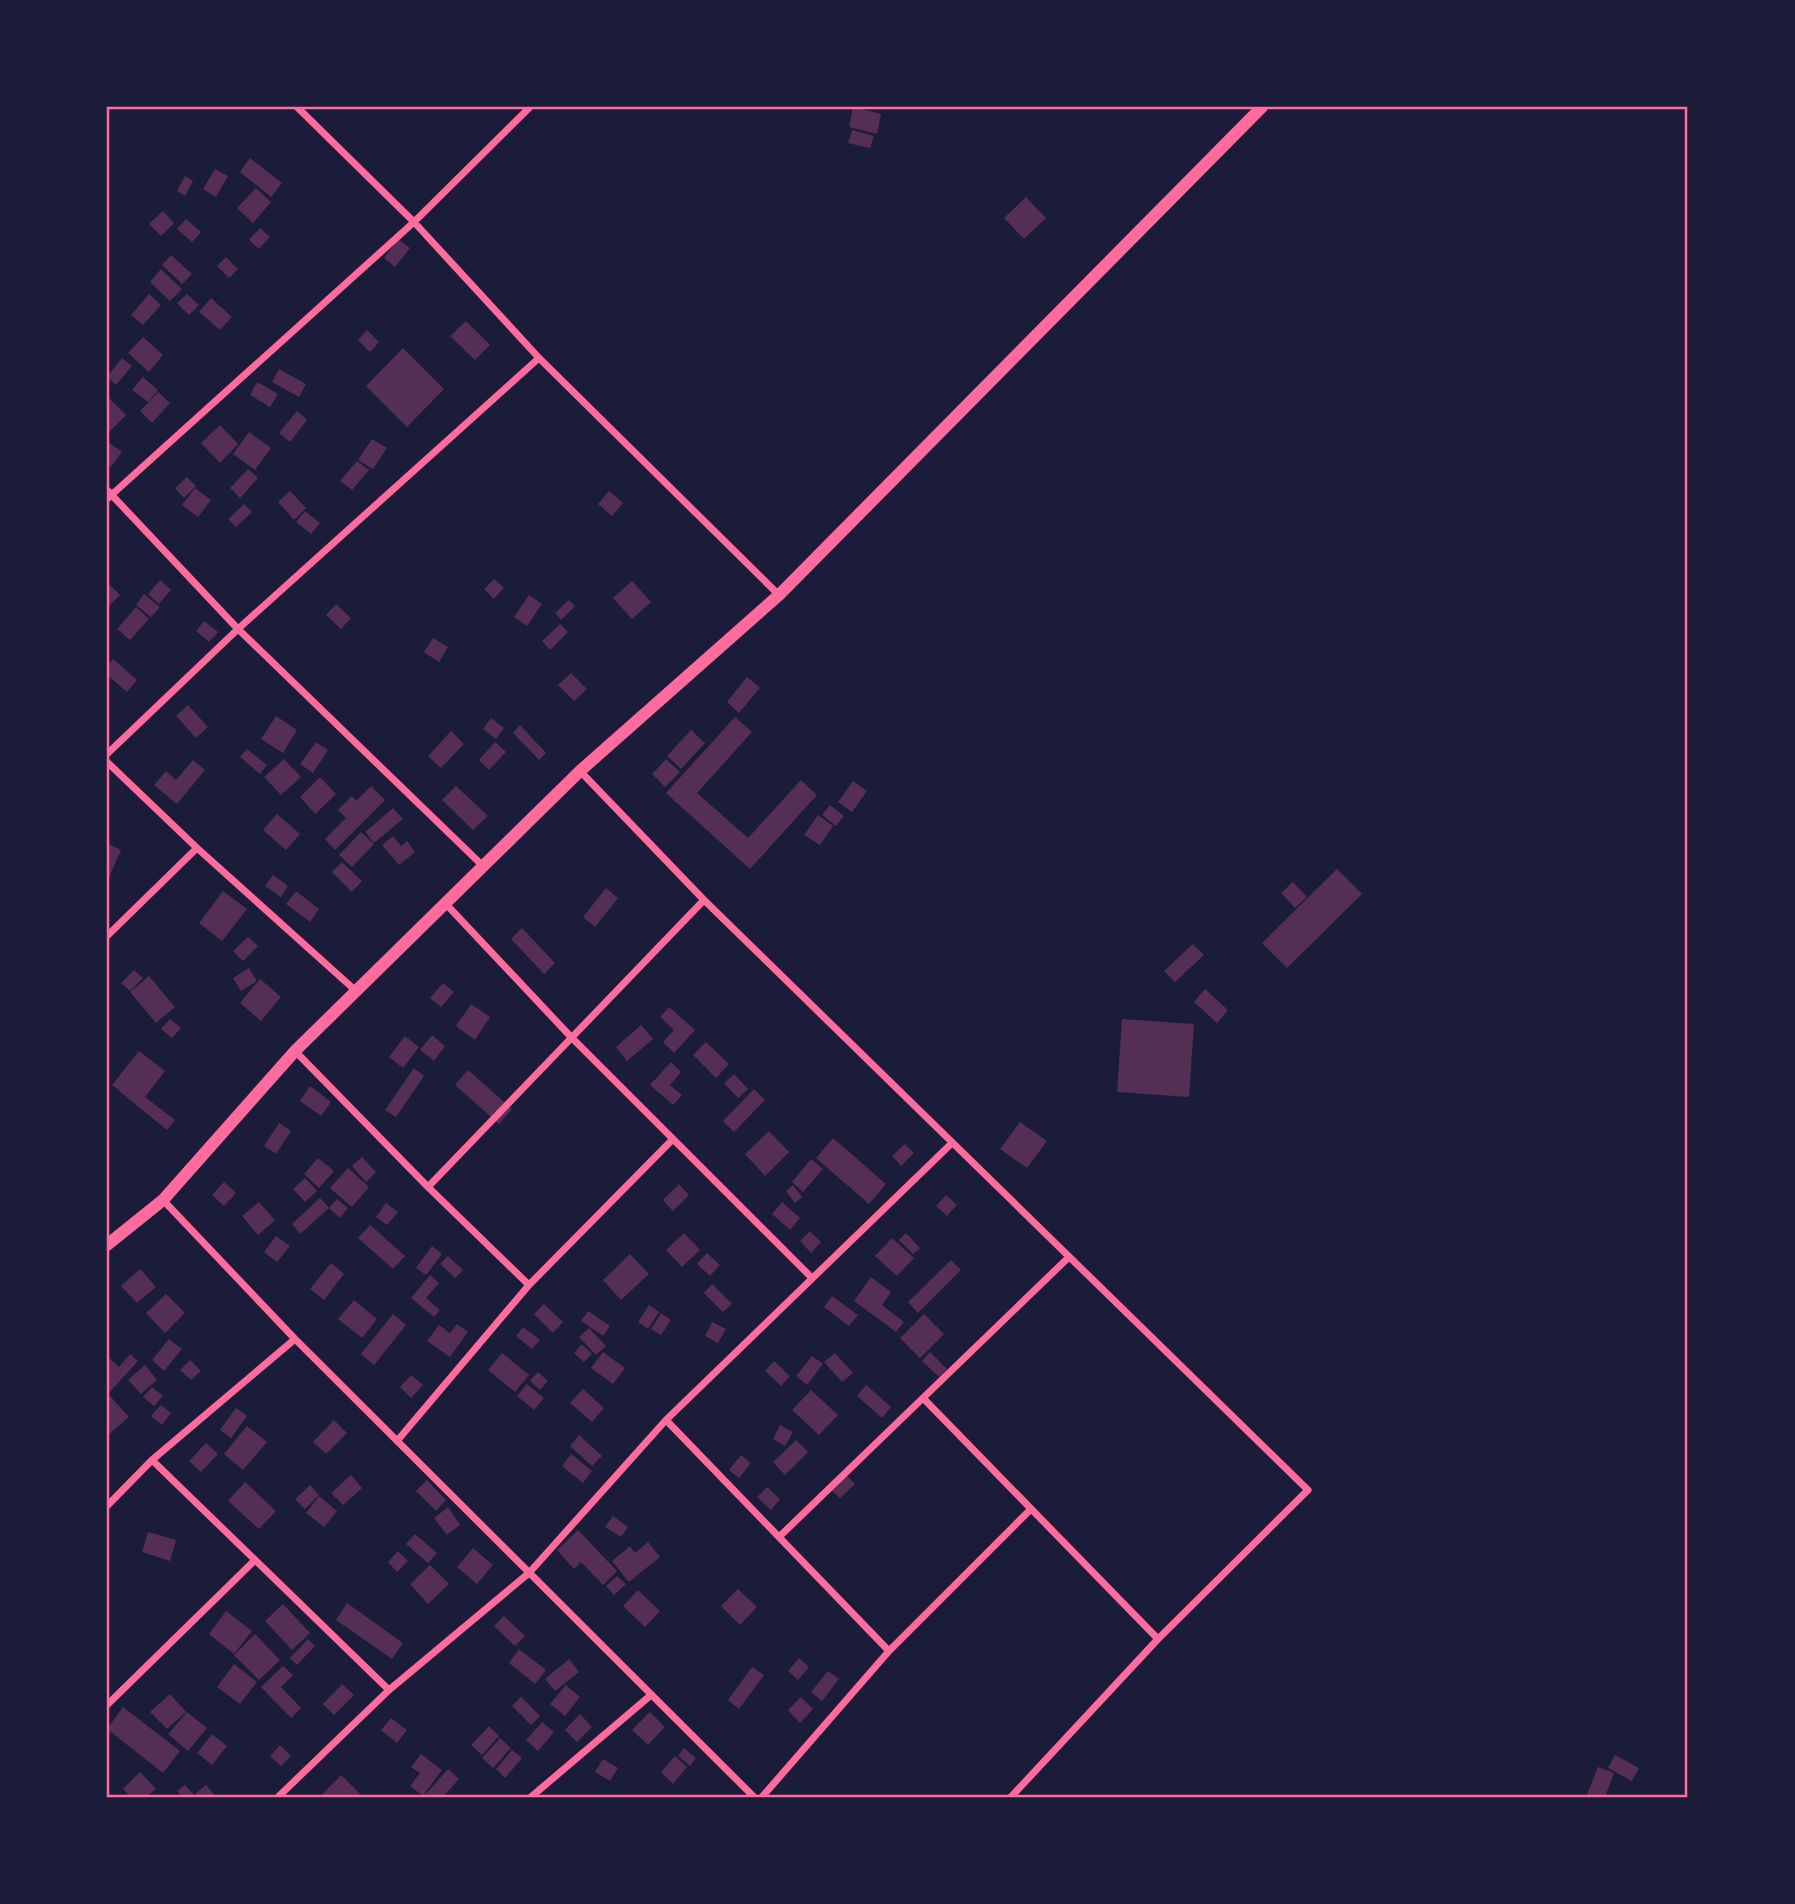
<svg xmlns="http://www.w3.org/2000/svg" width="1795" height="1904" font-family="'Noto Serif',serif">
  <rect width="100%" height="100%" fill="#1b1b3a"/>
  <!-- building -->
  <path fill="#542f53" d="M853 107 881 114 877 134 849 127Z
    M852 130 874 136 870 148 848 143Z
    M250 158 282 183 271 197 240 172Z
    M215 169 228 176 216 197 203 189Z
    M185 176 193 181 185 196 177 191Z
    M256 188 271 202 253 223 237 208Z
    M1026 197 1046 218 1024 239 1004 218Z
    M163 211 174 223 161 236 149 224Z
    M186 219 201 232 192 242 177 229Z
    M260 228 270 237 259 249 249 240Z
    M398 239 410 248 395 267 384 258Z
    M171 255 192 274 182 284 162 265Z
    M226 257 238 269 229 278 217 266Z
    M161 269 182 289 170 301 150 282Z
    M149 294 161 305 143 325 131 315Z
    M187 294 199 305 189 315 177 303Z
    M211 298 232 317 220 330 199 312Z
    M466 321 490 345 475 360 450 336Z
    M367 330 379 342 370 352 358 340Z
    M143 337 163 355 149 372 128 353Z
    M403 348 444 389 407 427 366 386Z
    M122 358 132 366 116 385 107 377Z
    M279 369 306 384 299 397 272 382Z
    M143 377 158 390 148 402 132 390Z
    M257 382 278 394 270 407 250 395Z
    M158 392 170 403 152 423 140 411Z
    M107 396 126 415 108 433 107 432Z
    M297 411 307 420 290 442 279 433Z
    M220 425 238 444 220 463 201 443Z
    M249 432 271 448 255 470 233 454Z
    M372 439 387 448 373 469 358 460Z
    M107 441 122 452 111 467 107 464Z
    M357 461 369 470 352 490 340 481Z
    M248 469 258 478 240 498 230 488Z
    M187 477 196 486 184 498 175 488Z
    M195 488 211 500 198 517 182 505Z
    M290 491 306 508 294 520 278 502Z
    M609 491 623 503 612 516 598 504Z
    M244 504 252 512 236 527 228 519Z
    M305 511 320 523 311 534 296 522Z
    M494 579 504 588 494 599 484 589Z
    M160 580 171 590 159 604 148 594Z
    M632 581 651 602 632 619 613 598Z
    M110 585 120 595 107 608V588Z
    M144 594 160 607 151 617 136 605Z
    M529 595 542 604 527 626 514 617Z
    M569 600 575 606 561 620 555 613Z
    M336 604 351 618 341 629 326 615Z
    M136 607 149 619 130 640 117 629Z
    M204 621 218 632 209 642 196 631Z
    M560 624 568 632 550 650 542 641Z
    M433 638 448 647 439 662 424 652Z
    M113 659 137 680 127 692 107 675V666Z
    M571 673 587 689 574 701 558 685Z
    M747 677 760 688 739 713 727 702Z
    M188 705 208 727 196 738 176 716Z
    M276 716 297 730 283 753 261 739Z
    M735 717 752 732 697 793 748 838 801 780 817 795 750 869 666 793Z
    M491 718 504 728 496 739 483 729Z
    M520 725 546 753 539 760 513 733Z
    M691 730 705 743 681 769 667 756Z
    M451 731 464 744 441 768 428 756Z
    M316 742 328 750 313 773 300 764Z
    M495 742 506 752 489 770 479 760Z
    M247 749 267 765 260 774 240 757Z
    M284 759 301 777 281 795 264 777Z
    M666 759 680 772 665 787 652 774Z
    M193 760 205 770 177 804 154 785 166 771 176 780Z
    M320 777 336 794 315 814 300 797Z
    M853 781 867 791 852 812 838 802Z
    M371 786 385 800 335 850 325 839 346 818 338 810 352 796 356 801Z
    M456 786 488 816 473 830 442 800Z
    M830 805 844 816 836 826 822 815Z
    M393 808 403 819 374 843 365 832Z
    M277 814 300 834 286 850 263 830Z
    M818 815 833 826 820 845 804 835Z
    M361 832 374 844 352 867 339 855Z
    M393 836 401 846 407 841 415 852 399 865 382 845Z
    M107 843 121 850 107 882Z
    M342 862 362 881 352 892 332 872Z
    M1337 869 1362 894 1287 968 1262 943Z
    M273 875 288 886 281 897 265 886Z
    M1293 882 1307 897 1295 908 1281 893Z
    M606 888 618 898 595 927 583 917Z
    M223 891 247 909 222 941 199 923Z
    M296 891 319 909 310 922 286 904Z
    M522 928 555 963 544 974 511 939Z
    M248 937 258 946 243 961 233 951Z
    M1193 944 1204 955 1175 982 1164 971Z
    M249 968 257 981 241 991 233 978Z
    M134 970 143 978 130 991 121 983Z
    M149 976 175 1007 156 1023 130 992Z
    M260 979 281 997 261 1021 240 1003Z
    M443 983 454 992 441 1007 430 998Z
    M1205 989 1228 1010 1217 1023 1194 1002Z
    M471 1004 490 1017 475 1040 456 1026Z
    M669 1007 695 1030 674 1053 663 1042 674 1030 660 1017Z
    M170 1019 181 1028 172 1038 161 1029Z
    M1122 1019 1194 1024 1189 1097 1117 1092Z
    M641 1025 653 1039 627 1061 616 1047Z
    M432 1035 445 1046 434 1061 420 1050Z
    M405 1036 419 1047 403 1068 389 1057Z
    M706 1042 729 1064 716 1078 693 1055Z
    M139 1051 165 1071 145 1097 175 1120 167 1130 112 1085Z
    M671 1062 681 1072 670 1085 682 1095 673 1105 650 1085Z
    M414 1068 424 1076 396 1117 385 1110Z
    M468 1070 512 1109 499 1124 455 1085Z
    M734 1074 748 1089 738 1098 724 1083Z
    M310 1086 331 1102 321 1116 300 1101Z
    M754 1089 765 1100 734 1132 723 1121Z
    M1020 1122 1047 1141 1027 1168 1000 1149Z
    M279 1123 291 1131 276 1154 264 1146Z
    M769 1131 789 1152 765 1176 745 1154Z
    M833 1138 886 1184 869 1204 816 1158Z
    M905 1144 914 1153 901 1166 892 1156Z
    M362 1157 376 1172 366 1182 352 1166Z
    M318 1158 334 1171 319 1188 304 1174Z
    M811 1159 823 1169 803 1192 792 1182Z
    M348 1168 369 1187 352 1207 330 1188Z
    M305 1178 317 1191 305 1202 293 1189Z
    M224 1182 236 1193 224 1206 212 1195Z
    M679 1184 689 1195 673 1211 663 1200Z
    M793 1185 802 1197 795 1203 786 1191Z
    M946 1195 957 1205 947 1216 936 1206Z
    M320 1198 329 1208 300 1234 292 1224Z
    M337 1199 348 1208 340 1218 329 1208Z
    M259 1202 275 1220 258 1235 242 1216Z
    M782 1202 800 1218 790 1230 772 1214Z
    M386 1203 398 1212 387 1225 376 1217Z
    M370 1225 405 1256 393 1269 358 1238Z
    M810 1231 821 1242 811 1253 800 1241Z
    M684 1233 700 1250 682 1267 666 1250Z
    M906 1233 920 1248 913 1254 899 1240Z
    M276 1236 290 1246 277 1262 264 1252Z
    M892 1238 914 1258 897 1276 875 1256Z
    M432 1246 442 1254 426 1275 416 1268Z
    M707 1253 720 1265 710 1276 697 1264Z
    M630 1254 649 1274 621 1300 603 1280Z
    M448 1256 463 1270 455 1278 440 1264Z
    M951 1260 961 1270 918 1313 908 1302Z
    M331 1263 344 1274 324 1300 310 1289Z
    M140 1269 156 1287 137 1303 121 1286Z
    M430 1275 439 1283 426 1298 440 1310 434 1317 411 1298Z
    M871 1277 891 1292 882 1305 904 1322 896 1332 854 1301Z
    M712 1284 732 1304 723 1312 704 1293Z
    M166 1294 185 1313 165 1333 146 1313Z
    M832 1296 858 1315 849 1326 824 1307Z
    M354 1300 377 1319 362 1338 338 1319Z
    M544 1304 563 1322 553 1333 534 1314Z
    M649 1305 659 1312 648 1329 638 1322Z
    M588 1311 610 1326 603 1336 581 1321Z
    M661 1313 671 1320 661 1335 651 1329Z
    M393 1314 406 1325 374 1365 361 1354Z
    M924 1314 944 1334 920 1358 900 1338Z
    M712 1322 726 1329 718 1343 705 1336Z
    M457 1324 468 1332 450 1357 427 1341 439 1325 450 1333Z
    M523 1327 540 1340 532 1349 516 1336Z
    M589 1328 606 1346 596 1355 579 1337Z
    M169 1339 182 1349 164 1371 152 1360Z
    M582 1344 592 1354 584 1362 574 1353Z
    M603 1352 625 1368 613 1384 591 1368Z
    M930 1352 947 1369 939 1377 922 1361Z
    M502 1353 529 1375 515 1392 488 1370Z
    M835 1353 853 1373 842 1382 824 1362Z
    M130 1354 138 1361 108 1394 107 1392V1356L119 1367Z
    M812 1356 823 1364 807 1385 796 1376Z
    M190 1360 201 1371 191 1380 180 1370Z
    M774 1361 790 1376 781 1386 765 1371Z
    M145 1365 157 1380 141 1394 128 1380Z
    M538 1372 548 1381 540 1390 530 1381Z
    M411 1375 423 1385 411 1398 400 1387Z
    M527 1384 544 1398 534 1410 517 1396Z
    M866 1385 891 1407 882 1418 857 1396Z
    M152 1387 163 1396 154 1406 143 1397Z
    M583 1389 604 1408 592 1422 570 1403Z
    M811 1390 838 1415 819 1435 792 1410Z
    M110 1396 129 1417 107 1436V1398Z
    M161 1405 171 1413 162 1425 151 1416Z
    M236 1408 247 1416 231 1438 220 1430Z
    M334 1420 347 1433 326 1454 313 1442Z
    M780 1425 793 1432 785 1446 773 1439Z
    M247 1426 267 1442 243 1470 224 1454Z
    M579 1435 602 1456 592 1466 570 1446Z
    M796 1440 808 1452 785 1475 773 1462Z
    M206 1443 218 1454 201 1472 189 1461Z
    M571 1454 592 1471 583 1483 562 1466Z
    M741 1455 751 1463 739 1478 729 1470Z
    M351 1475 362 1488 343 1505 331 1493Z
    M846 1475 855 1484 840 1498 831 1490Z
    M427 1480 446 1500 436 1511 416 1491Z
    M245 1482 276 1511 259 1529 228 1501Z
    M310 1485 319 1495 305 1509 295 1499Z
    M767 1487 780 1499 771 1510 757 1497Z
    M319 1496 337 1511 324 1527 306 1513Z
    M448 1507 460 1525 447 1535 434 1518Z
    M613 1516 628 1527 621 1537 605 1527Z
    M578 1530 617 1571 603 1585 581 1562 574 1569 557 1550Z
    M148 1532 176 1540 170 1561 142 1552Z
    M415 1534 437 1553 428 1563 406 1544Z
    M648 1542 660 1557 629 1582 612 1561 630 1546 635 1553Z
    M473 1548 493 1565 477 1584 457 1567Z
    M398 1551 408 1561 397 1572 388 1562Z
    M430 1565 449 1584 428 1604 410 1584Z
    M617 1576 626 1584 614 1595 606 1586Z
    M738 1589 757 1607 740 1625 721 1606Z
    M638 1590 660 1611 645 1627 623 1606Z
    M347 1603 403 1643 392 1659 336 1620Z
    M283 1604 310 1633 292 1650 265 1621Z
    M226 1611 252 1631 234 1654 209 1634Z
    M504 1616 525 1636 515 1646 494 1626Z
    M255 1634 280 1660 259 1680 234 1655Z
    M308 1639 315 1646 297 1665 290 1658Z
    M519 1649 546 1670 535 1684 509 1663Z
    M799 1658 809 1667 798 1680 788 1671Z
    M569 1659 579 1672 555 1691 545 1679Z
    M234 1664 257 1682 240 1704 217 1687Z
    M283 1666 293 1675 281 1687 301 1708 291 1718 261 1687Z
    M752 1667 764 1675 739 1709 728 1700Z
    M828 1671 839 1679 822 1701 811 1692Z
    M342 1684 354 1695 334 1715 323 1704Z
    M566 1685 580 1697 565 1716 550 1704Z
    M170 1694 186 1712 167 1729 150 1712Z
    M521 1697 540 1716 531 1725 512 1706Z
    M801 1697 813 1709 800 1723 788 1710Z
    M123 1707 180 1751 163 1773 107 1729Z
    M187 1712 207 1728 188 1751 168 1734Z
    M650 1712 665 1727 648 1745 632 1730Z
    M580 1714 592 1727 577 1742 565 1730Z
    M391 1718 407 1730 397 1743 381 1730Z
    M542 1722 554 1732 538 1751 526 1740Z
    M489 1726 499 1736 482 1755 471 1745Z
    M212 1734 227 1746 212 1765 197 1753Z
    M500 1738 511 1748 493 1768 482 1758Z
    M280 1745 291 1756 281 1766 270 1756Z
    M684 1748 696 1758 690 1766 678 1756Z
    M512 1750 522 1758 505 1778 496 1769Z
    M421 1754 442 1770 423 1796 410 1786 420 1773 411 1767Z
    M1615 1755 1639 1768 1632 1781 1608 1768Z
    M675 1756 687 1767 673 1784 661 1772Z
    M603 1759 618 1768 610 1781 595 1772Z
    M1598 1767 1614 1773 1605 1797H1586Z
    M448 1769 459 1779 443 1797H426L424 1796Z
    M140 1772 156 1789 146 1797H131L123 1789Z
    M341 1775 360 1794 356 1797H320Z
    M185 1785 194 1795 206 1785 216 1797H182L177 1791Z"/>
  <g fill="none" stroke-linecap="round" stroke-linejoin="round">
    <!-- minor -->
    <path stroke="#ff6b9d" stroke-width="7" d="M297 107 414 222 539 358 779 595
      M107 490 238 629 483 866
      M107 499 414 222 530 107
      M107 754 238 629 539 358
      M107 762 197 848 356 991
      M580 771 704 900 1308 1490 1158 1639 1011 1797
      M445 903 572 1038 812 1278
      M107 936 197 848
      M295 1051 428 1187 529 1285
      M428 1187 704 900
      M163 1200 295 1339 754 1797
      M923 1398 1158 1639
      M666 1420 889 1651
      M397 1441 529 1285 673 1139
      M152 1460 389 1690
      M107 1506 152 1460 295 1339
      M779 1537 1069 1257
      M107 1705 255 1560
      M278 1797 389 1690 529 1573 666 1420 952 1143
      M531 1797 651 1695
      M762 1797 889 1651 1031 1509"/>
    <!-- tertiary -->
    <path stroke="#ff6b9d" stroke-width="12" d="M107 1245 163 1200 295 1051 580 771 779 595 1262 107"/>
  </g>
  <!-- border -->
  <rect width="1795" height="1904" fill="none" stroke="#1b1b3a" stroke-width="217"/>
  <rect x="108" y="108" width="1578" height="1688" fill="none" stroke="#ff6b9d" stroke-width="2.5"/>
</svg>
